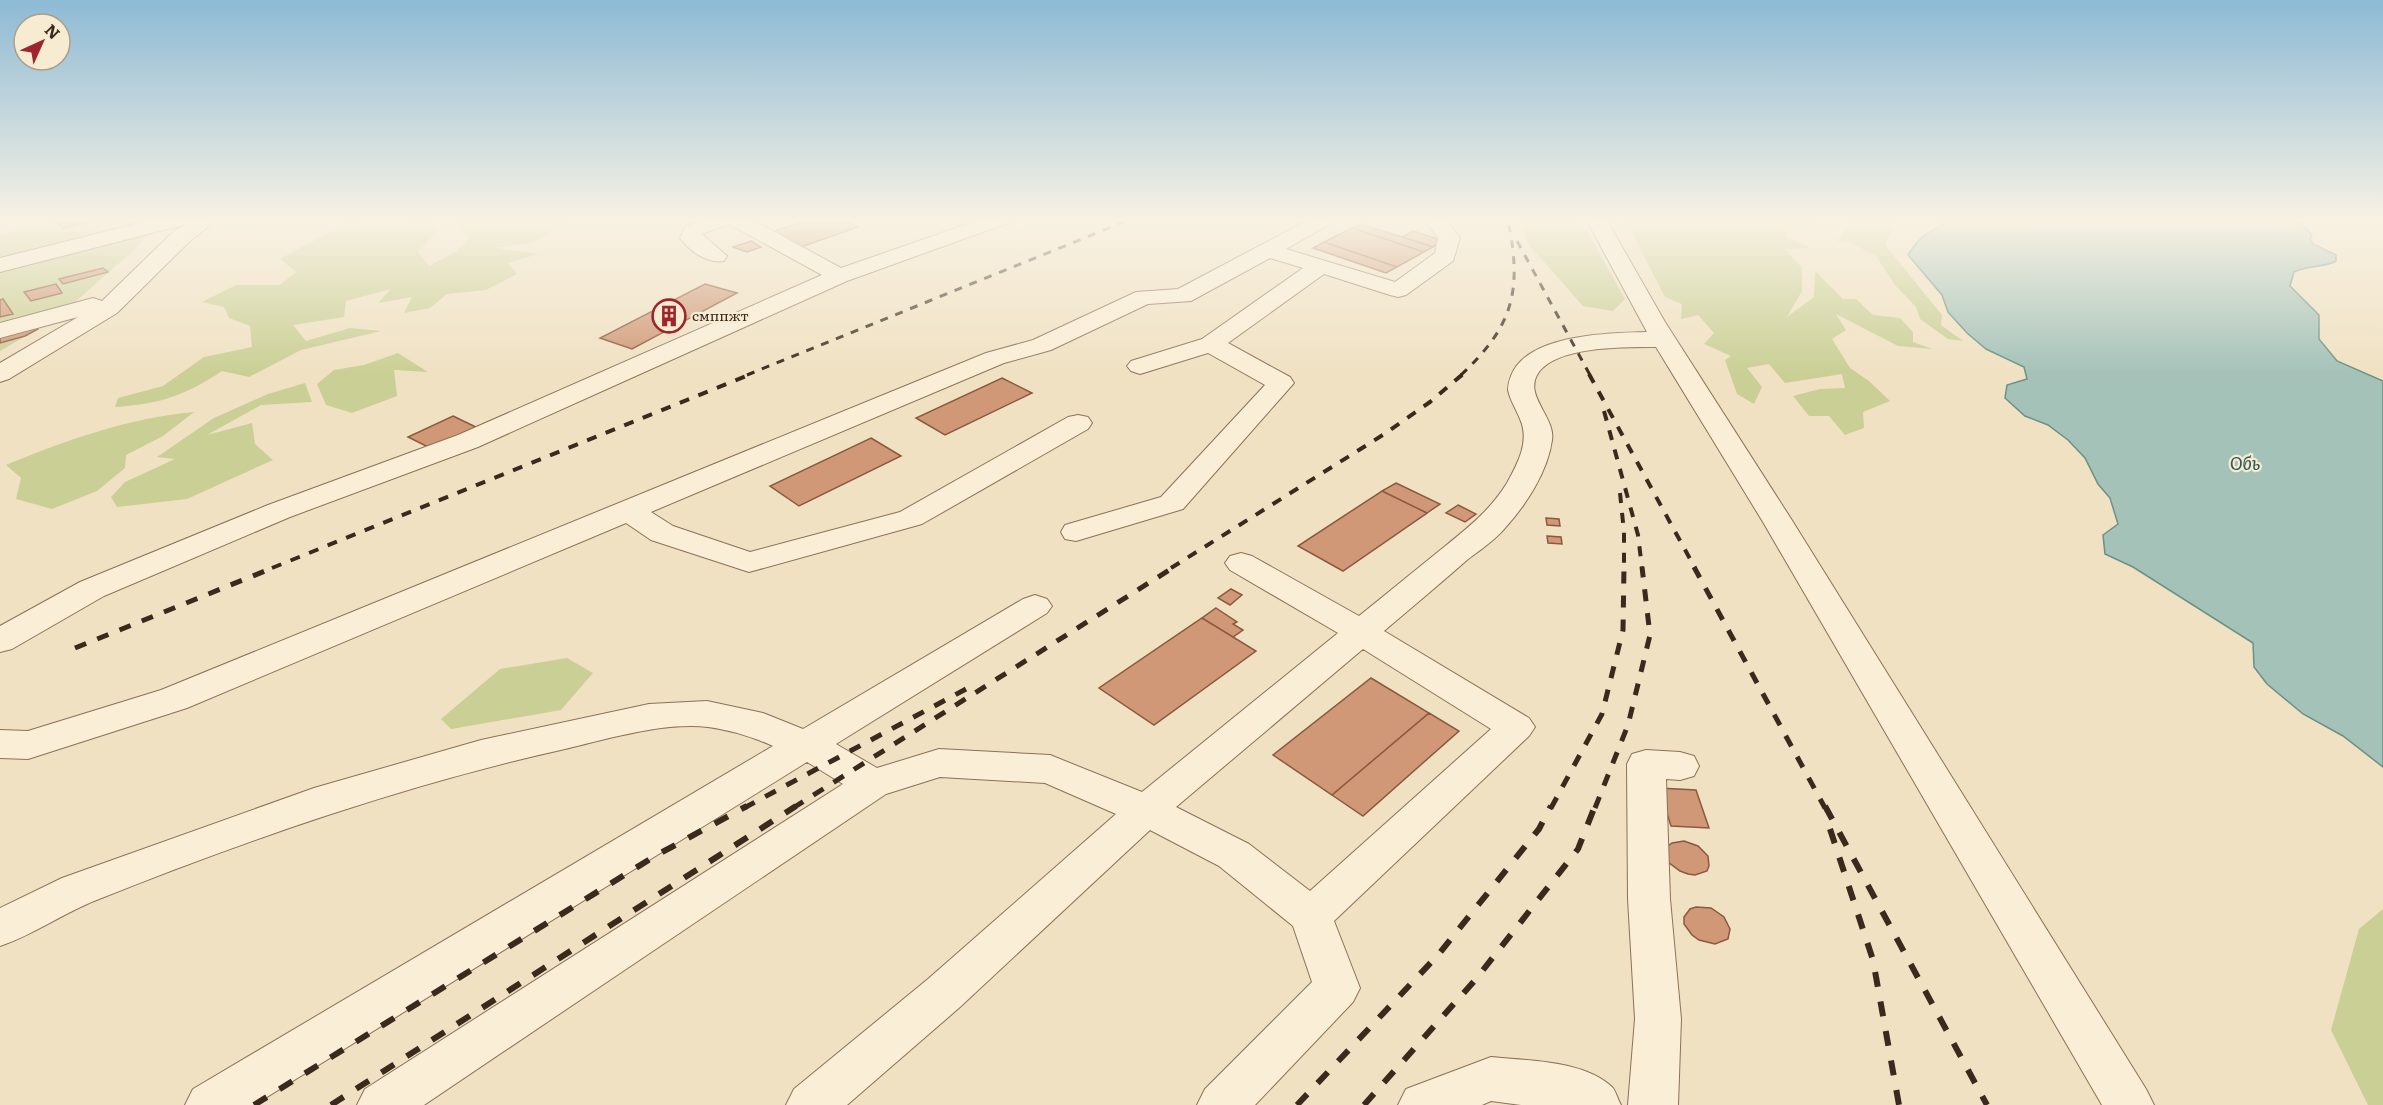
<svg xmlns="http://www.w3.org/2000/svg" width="2383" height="1105" font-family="Literata,serif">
  <rect width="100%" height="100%" fill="#f0e1c2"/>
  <!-- green -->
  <path fill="#cacf95" d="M66 219H162L134 250 57 318 0 351V235Z
    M459 219H551L568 224 534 242 497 248 538 254 508 263 517 274 486 290 447 294 430 308 404 313 412 297 378 303 391 289 346 301 344 317 293 325 306 341 350 328 381 331 301 350 249 377 222 371C185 396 159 404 115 407L118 398 163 386 204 357 252 347 250 326 229 318 224 307 202 302 236 285H280L296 272 280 259 350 221 375 229 432 220 436 232 418 252 429 266 457 251 470 237 460 229Z
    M1519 219H1572L1570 226 1586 229 1625 299 1613 311 1583 306 1529 245Z
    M1625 219H1822L1810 228 1785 230 1786 237 1811 248 1785 249 1802 268V291L1787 317 1814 297 1815 271 1843 299H1856L1873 315 1900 318 1913 332V342L1932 349 1898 346 1836 314 1846 330 1832 339 1850 368 1869 381 1890 401 1863 412 1864 428 1845 435 1829 416H1809L1793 396 1820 389 1845 388 1842 374 1785 383 1769 364 1747 368 1762 387 1754 404 1737 394 1725 360 1731 356 1704 344 1714 333 1698 315 1681 319 1682 304 1665 297Z
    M1851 219H1892L1895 222 1885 245 1942 315 1941 325 1963 341 1948 339 1920 319 1916 307 1895 285 1876 256 1849 242H1838Z
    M398 353 428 372 394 370 397 396 352 413 326 405 317 384 334 370 364 365Z
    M305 383 312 402 261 405 207 435 252 423 255 444 273 460 187 499 117 507 111 497 125 482 175 459 157 457 214 418 268 394Z
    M194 412 163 436 126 455 125 468 97 491 52 509 16 499 21 478 6 465C67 440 128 418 194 412Z
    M567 658 593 673 561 710 451 729 441 719 500 669Z
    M2383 909V1105H2368L2331 1030 2359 929Z"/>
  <!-- water -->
  <path fill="#a5c2b9" stroke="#6b9186" stroke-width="1.5" d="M1936 219H2297L2312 235 2310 239 2313 244 2336 255V261C2323 268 2308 265 2294 272L2290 286 2319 315V339L2337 361 2383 381V767L2343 736 2303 714 2267 684 2254 667 2253 643 2133 567 2105 554 2103 535 2118 524 2110 498 2098 484 2085 458 2068 440 2048 425 2025 416 2005 398 2007 385 2027 379 2024 367 1986 349 1967 333 1948 312 1942 295 1908 255C1917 240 1926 232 1942 226Z"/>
  <!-- building -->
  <path fill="#d09876" stroke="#8b593d" stroke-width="1.5" d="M76 219H92L94 221 63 228 58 223Z
    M811 219H840L858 227 801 247 772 232Z
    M1361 224 1402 237 1433 247 1424 252 1352 228Z
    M1352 228 1424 252 1397 267 1324 242Z
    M1413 231 1444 241 1433 247 1402 237Z
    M751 241 761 247 747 252 733 247Z
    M1324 242 1397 267 1386 273 1313 248Z
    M103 268 108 272 63 284 59 279Z
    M56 284 62 293 31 301 24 292Z
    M705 284 737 293 632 349 600 338Z
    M3 299 13 314 0 317V300Z
    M35 325 38 329 25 336 0 343V335Z
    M1002 378 1032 393 945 435 916 418Z
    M453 416 480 429 434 450 408 437Z
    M871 438 901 456 799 506 770 486Z
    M1396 483 1440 504 1427 513 1382 491Z
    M1382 491 1427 513 1343 571 1298 546Z
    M1458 505 1476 514 1465 522 1446 513Z
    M1546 518 1559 519 1560 526 1547 525Z
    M1547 536 1561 537 1562 544 1548 543Z
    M1231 589 1242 595 1230 605 1218 598Z
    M1216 608 1237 622 1233 624 1243 630 1233 637 1202 618Z
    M1202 618 1256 651 1154 725 1099 688Z
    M1371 678 1429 713 1332 795 1273 755Z
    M1429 713 1459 731 1363 816 1332 795Z
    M1659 788 1696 790 1709 828 1671 826Z
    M1684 841 1698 846 1708 856 1709 866 1707 871 1695 875 1688 874 1680 871 1668 862V846L1672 843Z
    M1696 907 1711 908 1724 917 1730 929 1728 939 1715 944 1699 940 1692 935 1684 924V917L1690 909Z"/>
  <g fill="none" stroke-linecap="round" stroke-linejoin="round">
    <defs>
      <path id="minor" d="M156 219H190L188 223 194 219H218L190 241 117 313 9 379 0 382V363L78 317 0 338V323L93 298 102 301 174 231 187 224 0 272V258Z
        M704 219H751L841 268 982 219H1011L1008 223 847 281 478 447 290 517 104 596 12 649 0 652V626L80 582 268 505 458 435 822 275 729 224 702 234 727 256 724 261C708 264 689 251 680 238L685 227Z
        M1310 219H1335L1332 223 1286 249 1395 282 1435 253 1438 238 1424 219H1445L1460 238 1453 261 1406 295 1398 297 1390 295 1324 274 1228 343 1290 377 1294 383 1183 509 1076 541 1065 539 1061 532 1065 525 1161 497 1265 385 1208 353 1140 374 1131 371 1127 366 1131 361 1202 339 1303 268 1270 258 1191 301 1148 304 1051 350 1004 363 651 512 673 526 750 552 900 512 1068 417 1078 415 1088 417 1092 423 1088 429 922 524 749 572 651 540 626 523 187 708 28 759 0 758V730L28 731 161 690 986 353 1033 340 1136 292 1178 289Z
        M1586 219H1606L1665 322 1793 522 2146 1089 2154 1105H2102L1763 522 1656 347C1626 347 1558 346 1539 372 1522 395 1556 417 1552 440 1548 471 1526 505 1505 528 1495 540 1480 550 1467 560 1440 584 1412 607 1384 631L1529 718 1535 727 1529 736 1334 921 1360 988 1353 1002 1255 1105H1197L1205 1089 1312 982 1293 926 1219 866 1150 830 960 1007 847 1105H786L794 1089 928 979 1116 814 1045 783 940 777 886 794 424 1105H357L365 1089 843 784 807 762 254 1105H185L193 1089 773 746C753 737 730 730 708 727 664 722 607 739 565 749 404 785 247 840 94 901 62 914 33 935 0 946V908L62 878 314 788 481 740 649 704 707 701 763 713 803 729 1023 599 1035 595 1047 599 1052 606 1047 613 836 744 877 768 939 749 1050 755 1142 792 1338 633 1230 570 1225 563 1230 556 1241 553 1252 556 1359 616C1384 596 1408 576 1433 556 1461 533 1488 514 1507 483 1518 463 1530 441 1520 419 1516 409 1510 400 1508 390 1508 384 1509 381 1511 376 1527 334 1609 333 1647 332ZM1363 649 1491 729 1310 891 1249 844 1176 807Z
        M1646 750 1680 752 1694 756 1699 766 1694 776 1680 780 1666 779 1670 899 1681 1019 1678 1105H1628L1635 1019 1628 899 1627 764 1632 754Z
        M1491 1057C1528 1061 1585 1060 1613 1088 1616 1092 1618 1100 1621 1105H1521L1491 1101 1482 1105H1398L1406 1089Z"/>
    </defs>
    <!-- minor casing -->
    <use href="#minor" stroke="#8b7158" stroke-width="2"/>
    <!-- minor -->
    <use href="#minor" fill="#faeed6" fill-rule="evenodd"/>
    <!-- rail-far3 -->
    <path stroke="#3a2a1d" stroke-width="3" stroke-dasharray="8 8" stroke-linecap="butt" d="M1517 241 1590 375
      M747 375 1131 219
      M1461 375C1512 327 1522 293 1509 225"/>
    <!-- rail-far2 -->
    <path stroke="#3a2a1d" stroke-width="4" stroke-dasharray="10 10" stroke-linecap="butt" d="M1589 374 1695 568
      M1604 411 1638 535 1642 568
      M1620 493 1624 532V568
      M272 568 751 374
      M1171 568 1386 433 1430 402 1463 374"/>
    <!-- rail-far1 -->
    <path stroke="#3a2a1d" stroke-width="5" stroke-dasharray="12 12" stroke-linecap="butt" d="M1694 567 1825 808
      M75 648 275 567
      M744 808 966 689
      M793 808 1174 567
      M1551 808 1602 714 1623 630 1624 567
      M1595 808 1628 725 1650 635 1642 567"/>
    <!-- rail -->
    <path stroke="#3a2a1d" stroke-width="6" stroke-dasharray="15 15" stroke-linecap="butt" d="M1825 806 1987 1105
      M1830 829 1873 960 1899 1105
      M254 1105 655 856 747 806
      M331 1105 796 806
      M1297 1105 1438 955 1539 829 1551 806
      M1364 1105 1476 979 1578 849 1595 806"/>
  </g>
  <!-- sky -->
  <linearGradient id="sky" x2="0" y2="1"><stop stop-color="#8dbad5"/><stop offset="0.59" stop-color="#f8f2e4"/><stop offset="1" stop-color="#f8f2e4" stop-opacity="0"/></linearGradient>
  <rect width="2383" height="373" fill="url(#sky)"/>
  <!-- icons -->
  <defs>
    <symbol id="building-ring" viewBox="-11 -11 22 22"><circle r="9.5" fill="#f7ebd2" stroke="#9d252b" stroke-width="1.5"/><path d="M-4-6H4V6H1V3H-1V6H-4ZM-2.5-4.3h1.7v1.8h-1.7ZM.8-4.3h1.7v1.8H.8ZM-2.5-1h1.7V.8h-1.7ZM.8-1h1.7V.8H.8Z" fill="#9d252b"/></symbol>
  </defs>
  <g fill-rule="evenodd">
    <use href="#building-ring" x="650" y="297" width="38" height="38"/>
  </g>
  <g text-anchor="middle" stroke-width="4.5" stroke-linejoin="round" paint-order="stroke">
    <!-- far-poi labels -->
    <g font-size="14" fill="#3a2a1d" stroke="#f7ebd2" text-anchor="start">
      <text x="692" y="321">смппжт</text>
    </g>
    <!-- water labels -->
    <g font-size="18" font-style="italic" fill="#2c5a56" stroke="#f7ebd2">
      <text x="2245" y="470">Обь</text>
    </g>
  </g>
  <!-- north arrow -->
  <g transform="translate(42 42) rotate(45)"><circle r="28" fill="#f7ebd2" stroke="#ab9e8a" stroke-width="1.5"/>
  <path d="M0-4.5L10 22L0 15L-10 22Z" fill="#9d252b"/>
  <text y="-9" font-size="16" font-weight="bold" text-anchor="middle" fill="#3a2a1d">N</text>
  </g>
</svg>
